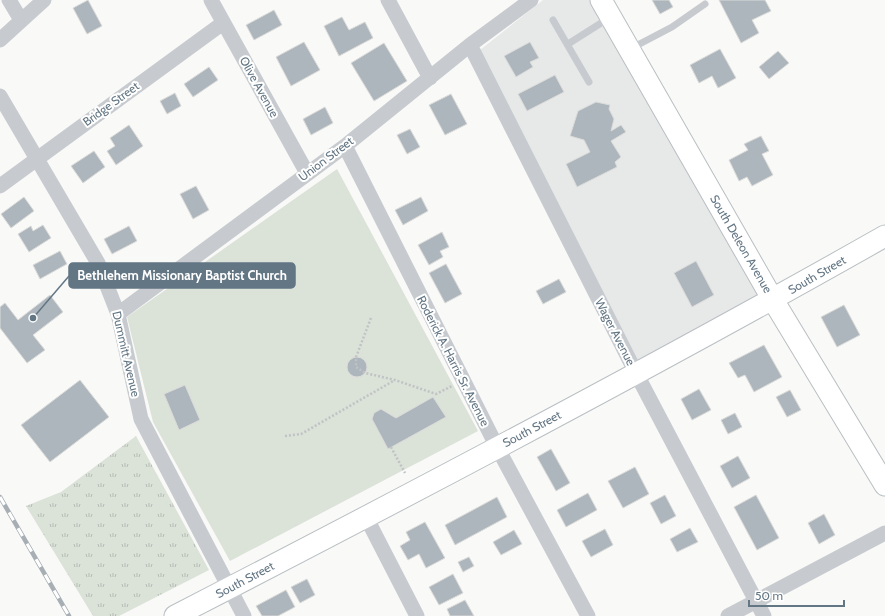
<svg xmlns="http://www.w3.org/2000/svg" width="885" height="616" font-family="Cabin,sans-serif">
  <defs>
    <pattern id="grass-tufts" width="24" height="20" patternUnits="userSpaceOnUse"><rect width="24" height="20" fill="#dbe2d8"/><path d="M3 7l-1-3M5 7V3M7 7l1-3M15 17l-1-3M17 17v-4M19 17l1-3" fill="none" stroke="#b5bcb5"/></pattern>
  </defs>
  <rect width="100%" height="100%" fill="#f9f9f7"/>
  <!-- built -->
  <path fill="#e7e8e8" d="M543 0H594L761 298 638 363 480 50Z"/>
  <!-- grass -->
  <path fill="url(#grass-tufts)" d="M136 436 209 570 119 616H93L26 506 61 492Z"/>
  <!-- park -->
  <path fill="#dbe2d8" d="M337 169 478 431 230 561 153 422 127 317Z"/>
  <!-- building -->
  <path fill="#adb6bc" stroke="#dbdbd9" d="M88 0 102 26 87 34 73 8Z
    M652 0H669L673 7 660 14Z
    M719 0H765L771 11 752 20 759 33 741 43Z
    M274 10 282 25 254 40 246 25Z
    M342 17 349 30 365 22 373 38 339 56 324 26Z
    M304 42 320 70 291 86 276 57Z
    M530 42 539 58 530 62 533 67 516 77 504 56Z
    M384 43 407 81 374 101 351 63Z
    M720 49 736 78 718 88 712 76 699 83 690 65Z
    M778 51 789 63 769 79 759 67Z
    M209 67 218 80 193 97 184 84Z
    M555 75 564 92 527 111 518 94Z
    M175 93 181 106 167 114 160 101Z
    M451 94 467 124 445 135 429 105Z
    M596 102 610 105 609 109 614 119 611 131 621 125 626 132 611 141 621 157 615 162 617 167 577 187 566 164 590 152 584 140 570 136 578 111Z
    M325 107 333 123 311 135 303 119Z
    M129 125 143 146 116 165 107 151 115 146 110 138Z
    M410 129 420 147 407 154 397 135Z
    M761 136 769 151 762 154 773 175 752 186 747 177 739 181 729 160 748 150 744 144Z
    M94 151 105 167 83 183 71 166Z
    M196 186 209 210 193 219 180 194Z
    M24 197 34 211 11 228 1 214Z
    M421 197 428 211 403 225 395 210Z
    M43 225 51 238 29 252 18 234 31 226 33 231Z
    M129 226 137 241 112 254 104 239Z
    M442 232 449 247 440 251 443 257 429 265 418 245Z
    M60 251 67 264 40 279 33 265Z
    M696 261 714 295 692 307 674 273Z
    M446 264 462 294 445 303 429 273Z
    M559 279 566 292 543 304 536 291Z
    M50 295 63 312 33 335 45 350 27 363 0 328V307L5 303 18 320Z
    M844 305 860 335 837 347 821 317Z
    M764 345 782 377 754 392 745 375 738 378 729 363Z
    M347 367a10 10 0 1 1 20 0a10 10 0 1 1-20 0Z
    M80 380 109 417 50 462 21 425Z
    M185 385 200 420 179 430 164 394Z
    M699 389 711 410 692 420 681 399Z
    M790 390 801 410 787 417 776 397Z
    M433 397 446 417 388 449 372 419 374 413 381 409 396 418Z
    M735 413 742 427 728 434 721 420Z
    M551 449 570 483 556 491 537 457Z
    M738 456 750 478 732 488 720 466Z
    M635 467 649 494 623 508 608 481Z
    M588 493 597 510 566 527 557 510Z
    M665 495 676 516 661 524 650 503Z
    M756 495 779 538 757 550 734 507Z
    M497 497 507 517 455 545 445 525Z
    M824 514 835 535 819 544 808 523Z
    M425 522 445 558 426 568 419 554 408 560 400 546 410 540 406 532Z
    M690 528 698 542 677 552 670 539Z
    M605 529 613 545 591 557 582 541Z
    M514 530 522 544 501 555 493 542Z
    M469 557 474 566 463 572 458 562Z
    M453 574 463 593 439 605 429 587Z
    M307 579 315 595 300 603 291 587Z
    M286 590 295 607 278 616H262L256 606Z
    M465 600 474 616H450L447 609Z"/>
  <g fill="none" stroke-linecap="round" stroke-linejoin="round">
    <defs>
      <path id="secondary" d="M601 0 773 300 885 485
        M175 616C414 493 652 368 885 236"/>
    </defs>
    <!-- secondary casing -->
    <use href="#secondary" stroke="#b9bfc3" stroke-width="23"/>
    <!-- path -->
    <path stroke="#c0c3c5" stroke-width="2.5" stroke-dasharray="2 2" stroke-linecap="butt" d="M371 318 356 357V367L365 373 395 380 436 394 452 386
      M285 436 301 434 395 380
      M391 447 405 473"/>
    <!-- lane -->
    <path stroke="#c7cbcf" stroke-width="7" d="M553 20 589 82
      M568 44 609 18
      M630 49 672 27 705 4"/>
    <!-- street -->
    <path stroke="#c7cbcf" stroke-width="15" d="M9 0 21 20
      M211 0 307 173
      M388 0 430 78
      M0 40 44 0
      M470 45 636 373 764 616
      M0 96 98 263 118 314 141 419 244 616
      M345 146 497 447 588 616
      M0 186 223 23
      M118 314 345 146 470 45 531 0
      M366 517 417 616
      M728 616 885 533"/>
    <!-- secondary -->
    <use href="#secondary" stroke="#fff" stroke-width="21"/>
    <defs>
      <path id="rail" d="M0 497 69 616"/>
    </defs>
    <!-- rail casing -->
    <use href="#rail" stroke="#a7aeb4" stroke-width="4.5"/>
    <!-- rail -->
    <use href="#rail" stroke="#fff" stroke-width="3" stroke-dasharray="9" stroke-linecap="butt"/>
  </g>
  <g text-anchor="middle" stroke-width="4" stroke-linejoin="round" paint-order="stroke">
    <!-- street labels -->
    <g font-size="12" fill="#637684" stroke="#fff">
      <text transform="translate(259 87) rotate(61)" y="4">Olive Avenue</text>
      <text transform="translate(111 104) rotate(-36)" y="4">Bridge Street</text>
      <text transform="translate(326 159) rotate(-37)" y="4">Union Street</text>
      <text transform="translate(741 244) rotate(60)" y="4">South Deleon Avenue</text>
      <text transform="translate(817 275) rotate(-30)" y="4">South Street</text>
      <text transform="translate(615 332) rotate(63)" y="4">Wager Avenue</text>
      <text transform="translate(126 354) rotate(77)" y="4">Dummitt Avenue</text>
      <text transform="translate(453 361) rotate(63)" y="4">Roderick A. Harris Sr. Avenue</text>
      <text transform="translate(532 429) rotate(-28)" y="4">South Street</text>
      <text transform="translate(245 580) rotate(-28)" y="4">South Street</text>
    </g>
  </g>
  <!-- callouts -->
  <path fill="none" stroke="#637684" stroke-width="1.5" d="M33 318L69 276"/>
  <circle fill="#637684" stroke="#fff" stroke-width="1.5" cx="33" cy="318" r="4"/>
  <rect fill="#637684" stroke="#637684" stroke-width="1.5" x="69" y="263" width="226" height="25" rx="4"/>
  <g font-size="13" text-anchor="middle" font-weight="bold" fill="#fff">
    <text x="182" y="280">Bethlehem Missionary Baptist Church</text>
  </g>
  <!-- scale -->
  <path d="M749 600v6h95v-6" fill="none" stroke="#637684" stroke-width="2"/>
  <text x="755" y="600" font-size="12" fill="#637684" stroke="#ffffff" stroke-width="3" paint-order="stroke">50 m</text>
</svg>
